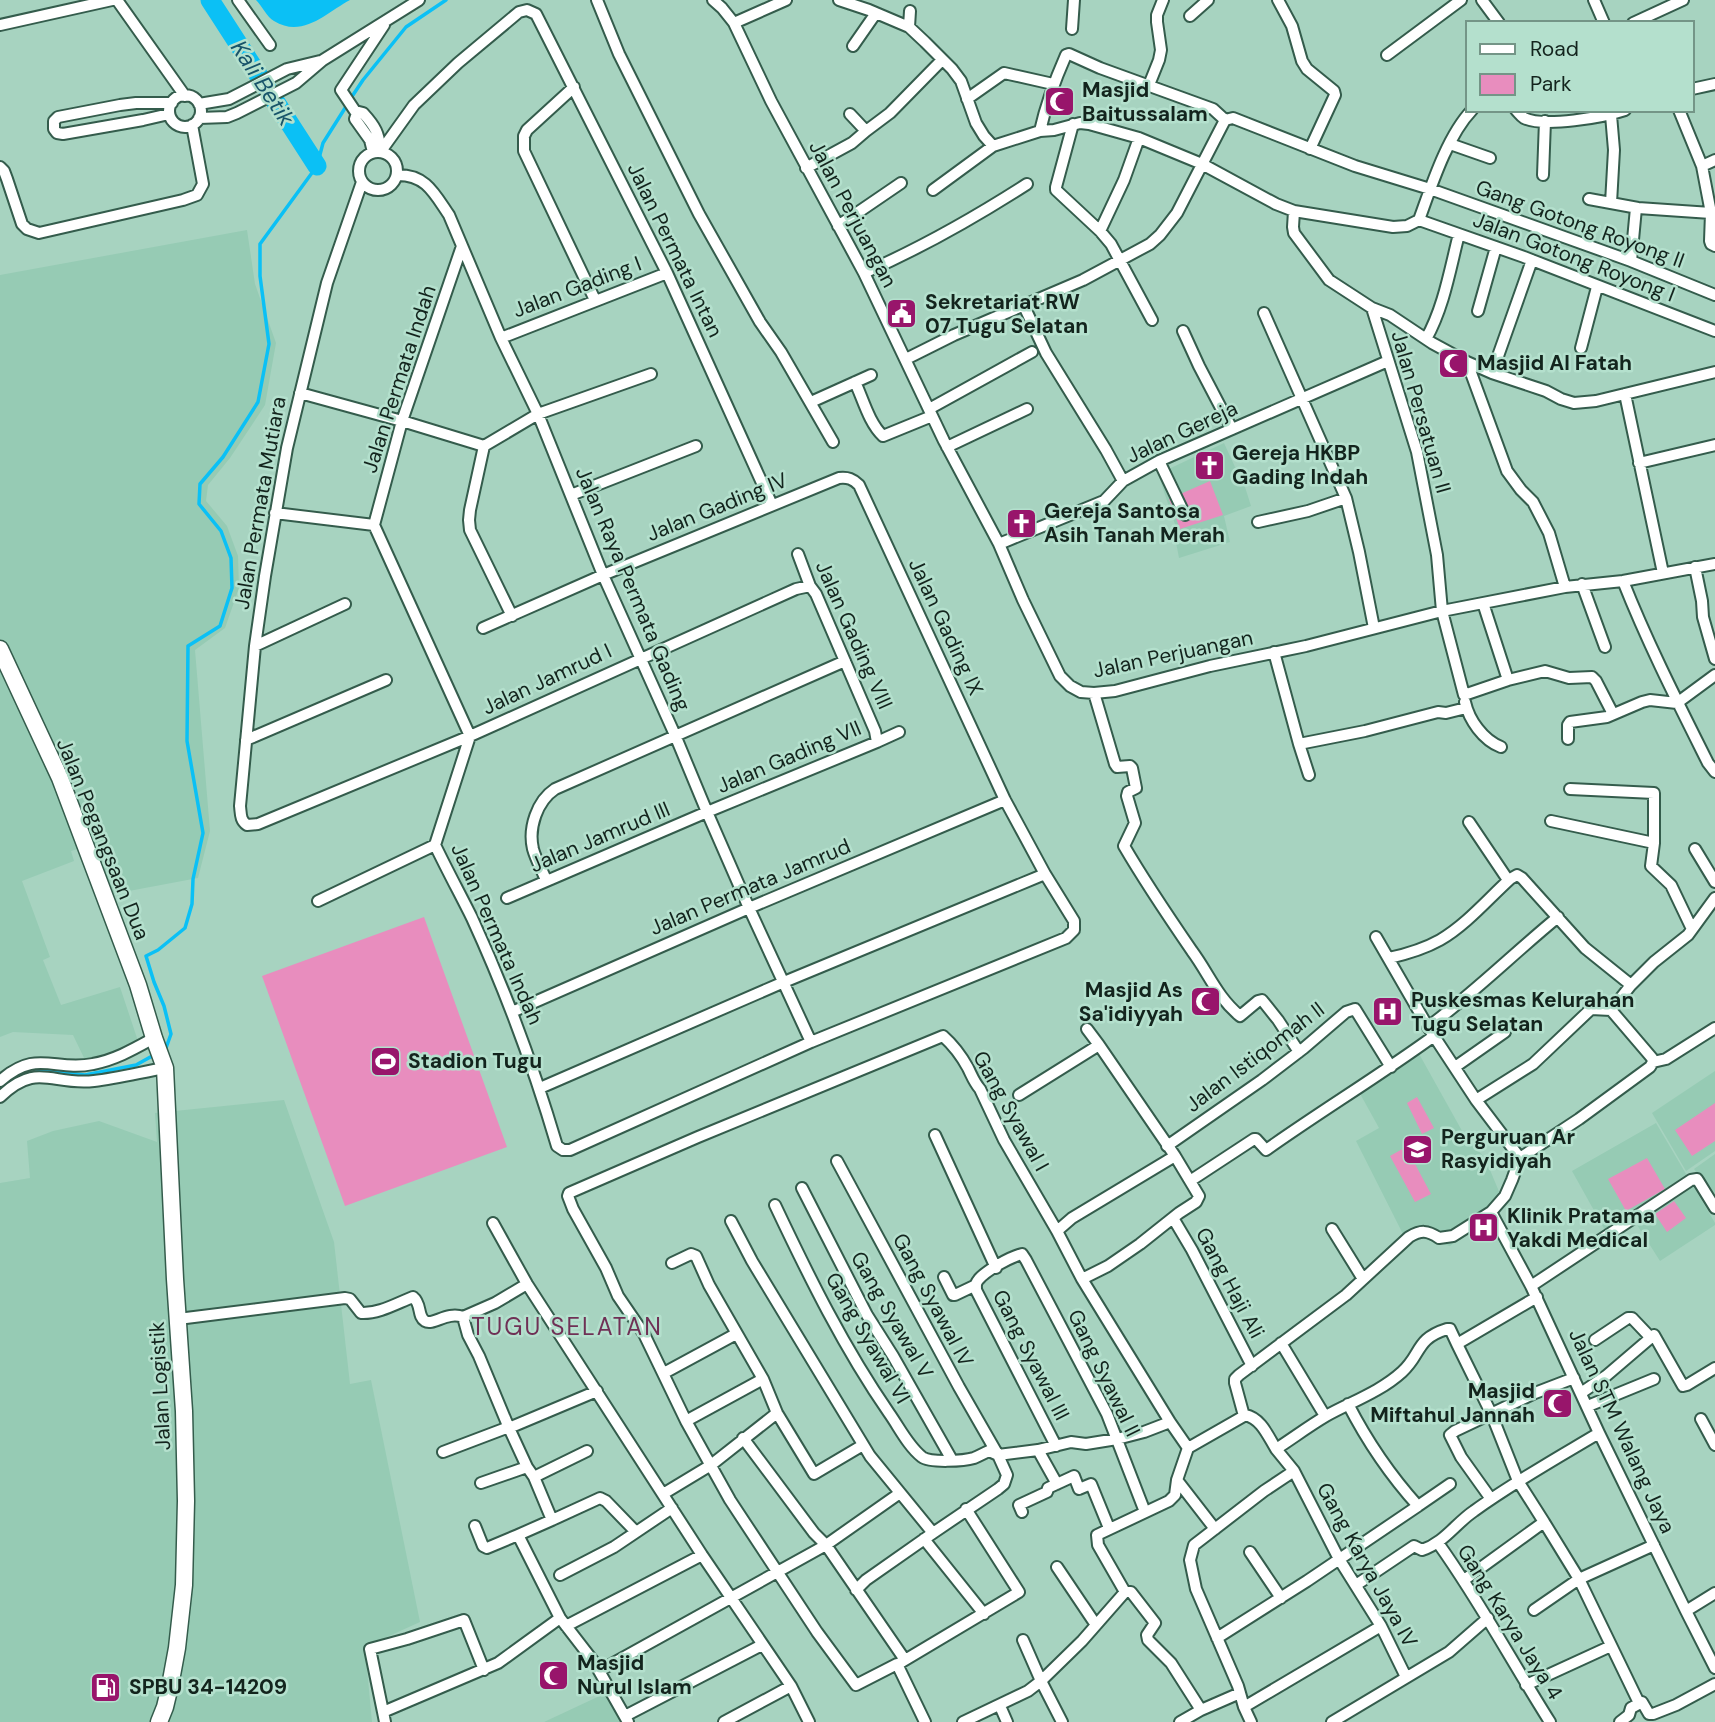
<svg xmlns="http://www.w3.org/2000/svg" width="1715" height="1722" font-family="'DM Sans',sans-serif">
  <rect width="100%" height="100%" fill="#a7d3c0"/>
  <!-- built -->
  <path fill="#96cbb4" d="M247 230 255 284 276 343 265 405 230 458 208 485 206 501 227 526 238 556 239 588 225 628 195 650 210 831 198 878 113 894 95 844 71 851 74 861 22 881 50 957 43 960 61 1005 120 987 139 1044 86 1062 73 1035 13 1032 0 1037V275Z
    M1224 443 1235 467 1239 468 1251 506 1224 516 1230 542 1179 558 1174 532 1177 530 1158 474Z
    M1418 1052 1466 1138 1485 1158 1500 1194 1490 1212 1450 1246 1412 1236 1405 1238 1356 1141 1379 1128 1358 1090Z
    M1715 1071V1151L1686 1171 1652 1113Z
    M284 1100 334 1242 350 1384 371 1380 420 1622 365 1647 372 1722H0V1183L30 1178 27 1141 53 1131 99 1121 157 1142 155 1113Z
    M1656 1123 1715 1223V1225L1660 1261 1632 1217 1606 1232 1572 1171Z
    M1715 1154V1198L1694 1169Z
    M606 1693 621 1722H544Z"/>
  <!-- green -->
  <path fill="#e88dbe" d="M1210 481 1223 515 1180 529 1169 499Z
    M424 917 507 1147 345 1206 262 976Z
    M1417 1097 1434 1128 1422 1134 1407 1103Z
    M1715 1103V1141L1692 1156 1675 1130Z
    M1406 1147 1431 1194 1415 1202 1390 1156Z
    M1647 1158 1665 1189 1626 1211 1608 1179Z
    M1674 1201 1686 1218 1667 1232 1655 1214Z"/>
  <!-- water -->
  <path fill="#0bc0f5" d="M256 0H350C327 12 303 39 274 21 267 17 262 6 256 0Z"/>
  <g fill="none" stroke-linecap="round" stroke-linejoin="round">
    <!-- stream -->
    <path stroke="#0bc0f5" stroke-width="3.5" d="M351 98 363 80 406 27 446 0
      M164 1049 166 1048 171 1034 164 1006 154 982 146 956 158 950 185 928 192 904 193 879 203 833 187 741 188 646 220 626 232 588 231 558 221 531 199 504 200 484 223 457 258 402 269 344 260 276V244L317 166 323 143 347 105
      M0 1088 22 1074 46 1071 85 1075 136 1065 154 1055"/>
    <!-- river -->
    <path stroke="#0bc0f5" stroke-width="19" d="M210 0 317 166"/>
    <defs>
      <path id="street" d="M117 0 185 96
        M238 0 270 45
        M597 0 619 54 699 214 760 322 781 352 833 442
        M713 0 722 8 734 23 771 101 864 273 944 441 999 544 1023 600 1060 676 1070 686 1081 692 1094 693 1115 691 1210 666 1306 646 1442 611 1565 587 1623 581 1715 564
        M839 0 869 10 909 27 925 42 952 69 961 81 976 123 984 136 993 146 1040 131 1054 130 1080 123 1089 124 1139 138 1202 164 1276 204 1294 211 1393 227 1407 226 1419 220C1431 187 1447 136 1472 110
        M1278 0 1292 26 1302 61 1307 69 1334 91 1335 95 1310 149
        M1482 0 1499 23
        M1594 0 1604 23
        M1190 16 1208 0
        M734 23 786 0
        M1633 23 1683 0
        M0 25 112 0
        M909 27 910 11
        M1072 29 1074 0
        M853 46 876 13
        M1387 55 1461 0
        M1149 85 1159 60 1161 50 1157 22V15L1163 0
        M574 87 527 130 524 136V151L595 300
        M1692 89 1715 84
        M169 111a16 16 0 1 1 32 0a16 16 0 1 1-32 0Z
        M967 99 1004 73 1053 84
        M199 104 229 99 287 69 320 61
        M1516 110C1519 113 1521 116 1524 118 1544 128 1604 117 1625 110
        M1679 110 1702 166 1711 213 1710 241 1711 244 1715 246
        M357 113 355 119 370 140 373 152
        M169 114 143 120 63 134 57 133 54 129V121L58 117 120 105 136 103H172
        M850 114 866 131 890 113 942 60
        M1611 115 1614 150 1611 203
        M199 118 227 117 237 113 296 83 323 60 419 0
        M1073 124 1056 187V190L1100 231 1111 244 1152 320
        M1040 131C1046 104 1055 80 1066 55L1069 54 1100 68 1213 109 1225 120 1233 118 1355 166 1430 189 1631 261 1715 295
        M1450 144 1490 158
        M379 151C381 135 374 125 363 113L355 111 341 90 384 25
        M381 151 414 105 458 63 519 12 527 10 536 14 667 273 772 505
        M359 171a19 19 0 1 1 38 0a19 19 0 1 1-38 0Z
        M1702 166 1715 160
        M0 167 4 171 7 179 22 224 27 229 39 233 183 200 197 195 203 184 192 125
        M806 168 852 143 866 131
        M398 175C426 175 434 193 449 215L501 338 538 414 603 575 675 735 707 812 749 908 811 1042
        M1543 175 1545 121
        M362 182 327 283 287 448 265 576 255 646 240 806C241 814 240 820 247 825L258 824 470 736 796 589 810 586
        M933 190 993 146
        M1589 199 1638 208 1711 213
        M1294 211 1293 227 1294 233 1329 280 1372 308 1390 315 1432 343 1467 362 1492 373 1546 391 1561 399 1574 403 1596 401 1715 372
        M1419 220 1524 257 1715 331
        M838 226 901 183
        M1100 231 1124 180 1139 138
        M462 246 402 421 374 525 470 736 435 845C447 870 460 894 472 918 506 992 534 1068 557 1146L563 1150H570L811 1042 1066 938 1074 930V921L1045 874 1005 800 859 485C853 479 848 477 839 478L603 575 483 628
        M1631 261 1636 208
        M864 273C921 248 974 218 1027 184
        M1024 306 1046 353 1106 450 1123 481
        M1372 308 1417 452 1437 555 1442 611 1464 695 1508 680
        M1478 311 1496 247
        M1264 313 1346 498 1359 552 1374 628
        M1183 331 1199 366 1232 429
        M501 338 667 273
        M1426 339C1444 307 1450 269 1459 234
        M1581 348 1597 287
        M906 359 954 335 1083 280 1150 244 1160 235 1177 213 1225 120
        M1467 362 1507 471 1521 490 1533 502 1549 533 1565 587
        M1492 373 1532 260
        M855 382C863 399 869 423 883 436L932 416
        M300 393 402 421 484 446
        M1625 394 1663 573
        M811 402 871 375
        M929 409 1032 352
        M947 447 1027 409
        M1159 461 1185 515
        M1639 463 1715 445
        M571 495 696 446
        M275 513 374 525
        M1258 522 1308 511 1346 498
        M999 544 1104 501 1123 481 1159 461 1388 361
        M1695 567 1702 601 1703 617 1715 659
        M1623 581C1648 644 1678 703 1708 763L1715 772
        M1582 584 1605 647
        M1483 603 1508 680 1545 671 1569 678 1592 677 1596 681 1613 714
        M512 616 470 530 469 520 470 510 484 446 538 414 651 374
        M255 646 345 604
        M1274 652 1299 744 1365 731 1438 712 1446 713 1466 708
        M1094 693 1115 764 1117 767 1130 766 1132 768 1136 788 1128 792 1127 796 1135 823 1124 846C1145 882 1168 916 1192 951 1209 974 1217 997 1240 1016L1258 1001 1262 1000 1278 1020 1299 1052
        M1465 702C1469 720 1483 740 1501 747
        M1568 739V725L1570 722 1607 717 1642 702 1650 700 1677 703 1715 675
        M246 740 386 680
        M877 742 899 732
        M1299 744 1309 775
        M1570 789 1654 793V843L1651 866 1671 885 1692 929
        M1551 821 1654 843
        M1469 822 1508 880
        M1695 849 1715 882
        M546 880C542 870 536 860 533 849 528 828 537 801 555 789L845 661
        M507 898 707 812 877 742 875 731 816 594 810 586 798 554
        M318 901 435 845
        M1376 937 1428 1027 1476 1100 1520 1158
        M1389 958C1407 954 1424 949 1440 940 1466 925 1488 899 1510 879L1517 875 1522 878 1585 948 1631 985
        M1611 1010 1631 985 1654 962 1688 935 1715 898
        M512 1012 749 908 1005 800
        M1428 1027C1474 993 1514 953 1558 917
        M1087 1029 1099 1045
        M1653 1062 1666 1059 1715 1028
        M1455 1067 1505 1032
        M0 1081C37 1048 54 1072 93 1064 115 1060 134 1049 154 1038
        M540 1088 784 982 1045 874
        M1019 1095 1099 1045 1175 1156 1199 1196 1196 1202 1179 1213 1140 1244 1108 1266 1082 1279
        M0 1097C37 1061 52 1086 94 1081 118 1078 142 1072 165 1068
        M1476 1100 1533 1064 1591 1009 1611 1010
        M935 1135 996 1268
        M1167 1146 1262 1080 1304 1048 1346 1012 1355 1009 1391 1067
        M837 1161 959 1387 998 1455 1007 1475 1004 1484 998 1489 933 1533 866 1580 856 1590
        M1190 1181 1254 1139H1256L1266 1150C1321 1111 1379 1076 1434 1036
        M802 1188 867 1315 893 1356 952 1460
        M775 1205C809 1277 844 1348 889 1413 899 1427 908 1446 922 1457 930 1463 964 1461 974 1458 979 1456 984 1453 989 1451L998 1455 1038 1450 1071 1442 1086 1444 1117 1439 1144 1432 1170 1422
        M1491 1212 1531 1286 1599 1433 1686 1611 1715 1668
        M1173 1218 1192 1250 1252 1366
        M731 1221 752 1261 870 1456 933 1533
        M493 1223 527 1284 702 1555 791 1686 809 1722
        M1332 1229 1363 1279
        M1057 1231 1072 1218 1175 1156
        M672 1263 691 1254 696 1256 709 1285 763 1379 777 1413 814 1474 863 1445
        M944 1277 953 1295H955L976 1285
        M1531 1286 1691 1180 1697 1179 1699 1182 1715 1208
        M178 1319 345 1298 350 1299 361 1313C379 1314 397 1303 413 1297 422 1304 417 1316 425 1321 433 1326 447 1311 463 1317
        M1595 1340 1628 1318H1632L1651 1338
        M1281 1343 1325 1416
        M1457 1344 1537 1297
        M664 1373 736 1334
        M1581 1393 1606 1376 1654 1335 1683 1386 1687 1385 1715 1368
        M1588 1406 1654 1379
        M1245 1415C1261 1418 1268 1436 1276 1449
        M1701 1419 1715 1445
        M686 1421 763 1379
        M509 1428 479 1356 468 1335 463 1317 495 1303 527 1284
        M743 1438 814 1533 826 1545 905 1660
        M1056 1446 976 1290C976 1284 975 1284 979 1279 987 1270 1010 1257 1022 1254L1026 1260 1107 1414 1145 1512
        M1038 1450 1057 1484
        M443 1452 509 1427
        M534 1477 587 1451
        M1177 1480 1215 1529
        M481 1483 527 1467
        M663 1494 711 1465 777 1413
        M1491 1499 1461 1457 1450 1435 1455 1431 1535 1393 1574 1378
        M1418 1506 1450 1484
        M1022 1512 1019 1505 1047 1492 1048 1488 1074 1476 1079 1489 1091 1484 1109 1528
        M552 1520 600 1498 606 1501 636 1532
        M1544 1522 1579 1579 1639 1703
        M475 1526 483 1546 487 1548 518 1535
        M924 1539 984 1614
        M1438 1543C1479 1600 1512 1662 1550 1722
        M1250 1552 1281 1598
        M1057 1567 1096 1625
        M560 1575 614 1547 672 1508
        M1356 1585 1414 1546 1422 1550C1444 1543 1456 1523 1474 1511 1514 1482 1557 1458 1599 1433
        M1125 1592H1131L1155 1623 1147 1635 1148 1640 1171 1663 1201 1710 1240 1693
        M1534 1610 1579 1579 1654 1545
        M1686 1611 1715 1593
        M560 1618 518 1535 552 1520 534 1477 527 1467 509 1428 597 1391
        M566 1626 702 1555
        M1217 1638 1307 1581 1418 1506C1390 1475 1367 1441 1348 1404
        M1023 1640 1041 1681 1062 1722
        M900 1663 1019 1592 966 1509
        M599 1671 826 1545 900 1493
        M1406 1677 1381 1626 1339 1559 1294 1471 1276 1449C1293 1438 1309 1426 1326 1416 1351 1402 1380 1392 1402 1372 1422 1354 1415 1339 1447 1329H1450L1457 1344 1491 1413 1518 1481 1544 1522 1464 1580
        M1526 1685 1611 1646
        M1000 1706 1007 1722
        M1244 1707 1381 1626
        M383 1712 370 1649 407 1639 464 1620 484 1670
        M625 1716 762 1645
        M385 1722 383 1712 498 1663 560 1618 594 1662 628 1722
        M724 1722 791 1686
        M925 1722 897 1664 856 1685 817 1632 730 1500 686 1421 644 1334 618 1296 606 1268 573 1209 568 1196 569 1193 698 1137 943 1036C952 1044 962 1057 968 1068 972 1076 974 1082 980 1089L1004 1140 1057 1231 1082 1279 1170 1422 1188 1448
        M963 1722 1028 1691 1041 1681 1082 1641 1125 1592 1098 1545 1097 1535 1169 1501 1175 1495 1177 1480 1188 1448 1244 1416 1235 1383V1379L1239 1375 1346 1295 1409 1237C1421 1230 1427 1230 1439 1238L1453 1236 1491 1212 1505 1196 1512 1180 1520 1158 1579 1119 1650 1067 1653 1062 1652 1058 1611 1010
        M1180 1722 1201 1710
        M1251 1722 1244 1707 1238 1686 1196 1589 1190 1560 1194 1545 1264 1491 1294 1471
        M1332 1722 1449 1652 1488 1618
        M1620 1722 1629 1715 1631 1708 1642 1702 1649 1714H1653L1676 1705 1715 1684"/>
      <path id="secondary" d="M0 649 60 778 138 985 154 1038 165 1068 175 1279 184 1411 186 1501 184 1585 177 1648 170 1686 165 1707 159 1722"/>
    </defs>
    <!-- street casing -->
    <use href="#street" stroke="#345c4c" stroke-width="14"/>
    <!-- secondary casing -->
    <use href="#secondary" stroke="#345c4c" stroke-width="19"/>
    <!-- street -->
    <use href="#street" stroke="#fff" stroke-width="10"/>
    <!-- secondary -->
    <use href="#secondary" stroke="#fff" stroke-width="16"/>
  </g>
  <!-- icons -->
  <defs>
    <symbol id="mosque-square" viewBox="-11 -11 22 22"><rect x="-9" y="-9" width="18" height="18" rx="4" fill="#98156b" stroke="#b4e0cd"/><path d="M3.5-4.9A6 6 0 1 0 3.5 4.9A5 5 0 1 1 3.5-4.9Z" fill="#fff"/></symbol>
    <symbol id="civic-square" viewBox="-11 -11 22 22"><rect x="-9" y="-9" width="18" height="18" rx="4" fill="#98156b" stroke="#b4e0cd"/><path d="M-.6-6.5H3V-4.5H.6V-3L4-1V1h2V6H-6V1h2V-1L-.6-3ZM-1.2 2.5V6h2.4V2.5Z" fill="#fff"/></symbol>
    <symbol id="church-square" viewBox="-11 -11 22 22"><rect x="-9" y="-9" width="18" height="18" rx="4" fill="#98156b" stroke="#b4e0cd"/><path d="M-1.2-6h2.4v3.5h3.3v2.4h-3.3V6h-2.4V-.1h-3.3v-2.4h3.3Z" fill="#fff"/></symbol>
    <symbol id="hospital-square" viewBox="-11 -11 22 22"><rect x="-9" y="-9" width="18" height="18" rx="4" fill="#98156b" stroke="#b4e0cd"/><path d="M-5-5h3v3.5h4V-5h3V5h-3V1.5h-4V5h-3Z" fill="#fff"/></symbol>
    <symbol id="stadium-square" viewBox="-11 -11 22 22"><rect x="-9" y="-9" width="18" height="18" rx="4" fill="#98156b" stroke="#b4e0cd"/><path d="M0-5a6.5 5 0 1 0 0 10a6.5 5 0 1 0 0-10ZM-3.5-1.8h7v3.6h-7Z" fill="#fff"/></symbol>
    <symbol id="school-square" viewBox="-11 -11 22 22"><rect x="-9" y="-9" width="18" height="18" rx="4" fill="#98156b" stroke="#b4e0cd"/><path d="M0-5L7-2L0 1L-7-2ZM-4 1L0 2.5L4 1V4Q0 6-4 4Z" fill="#fff"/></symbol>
    <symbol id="fuel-square" viewBox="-11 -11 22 22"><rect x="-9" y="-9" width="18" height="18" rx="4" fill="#98156b" stroke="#b4e0cd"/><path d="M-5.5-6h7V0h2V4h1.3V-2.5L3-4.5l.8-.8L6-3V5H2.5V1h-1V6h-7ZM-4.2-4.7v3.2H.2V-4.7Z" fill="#fff"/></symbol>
  </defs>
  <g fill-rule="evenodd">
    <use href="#mosque-square" x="1042" y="84" width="35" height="35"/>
    <use href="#civic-square" x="884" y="296" width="35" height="35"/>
    <use href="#mosque-square" x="1436" y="346" width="35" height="35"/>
    <use href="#church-square" x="1192" y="448" width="35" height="35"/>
    <use href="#church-square" x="1004" y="506" width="35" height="35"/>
    <use href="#mosque-square" x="1188" y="984" width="35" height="35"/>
    <use href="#hospital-square" x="1370" y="994" width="35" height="35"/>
    <use href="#stadium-square" x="368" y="1044" width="35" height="35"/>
    <use href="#school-square" x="1400" y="1132" width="35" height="35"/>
    <use href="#hospital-square" x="1466" y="1210" width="35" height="35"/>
    <use href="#mosque-square" x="1540" y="1386" width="35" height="35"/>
    <use href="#mosque-square" x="536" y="1658" width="35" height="35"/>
    <use href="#fuel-square" x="88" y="1670" width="35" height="35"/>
  </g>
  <g text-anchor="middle" stroke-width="5" stroke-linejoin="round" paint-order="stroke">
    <!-- poi labels -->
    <g font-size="21" font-weight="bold" fill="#13241d" stroke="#b4e0cd" text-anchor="start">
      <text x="1082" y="97">Masjid<tspan x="1082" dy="24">Baitussalam</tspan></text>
      <text x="925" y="309">Sekretariat RW<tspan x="925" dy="24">07 Tugu Selatan</tspan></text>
      <text x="1477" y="370">Masjid Al Fatah</text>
      <text x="1232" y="460">Gereja HKBP<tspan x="1232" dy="24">Gading Indah</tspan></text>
      <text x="1044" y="518">Gereja Santosa<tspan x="1044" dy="24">Asih Tanah Merah</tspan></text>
      <text x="1183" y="997" text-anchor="end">Masjid As<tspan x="1183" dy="24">Sa'idiyyah</tspan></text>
      <text x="1411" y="1007">Puskesmas Kelurahan<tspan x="1411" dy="24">Tugu Selatan</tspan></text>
      <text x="408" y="1068">Stadion Tugu</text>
      <text x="1441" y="1144">Perguruan Ar<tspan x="1441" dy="24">Rasyidiyah</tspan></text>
      <text x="1507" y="1223">Klinik Pratama<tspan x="1507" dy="24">Yakdi Medical</tspan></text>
      <text x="1535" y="1398" text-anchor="end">Masjid<tspan x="1535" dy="24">Miftahul Jannah</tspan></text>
      <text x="577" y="1670">Masjid<tspan x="577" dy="24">Nurul Islam</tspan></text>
      <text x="129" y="1694">SPBU 34-14209</text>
    </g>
    <!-- street labels -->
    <g font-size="21" fill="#13241d" stroke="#b4e0cd">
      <text transform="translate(853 214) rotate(62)" y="7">Jalan Perjuangan</text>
      <text transform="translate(1580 224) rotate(20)" y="7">Gang Gotong Royong II</text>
      <text transform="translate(675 250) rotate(64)" y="7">Jalan Permata Intan</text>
      <text transform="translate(1574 257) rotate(21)" y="7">Jalan Gotong Royong I</text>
      <text transform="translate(577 287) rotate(-21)" y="7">Jalan Gading I</text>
      <text transform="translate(399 379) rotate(-72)" y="7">Jalan Permata Indah</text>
      <text transform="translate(1421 412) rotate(74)" y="7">Jalan Persatuan II</text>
      <text transform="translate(1182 432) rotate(-25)" y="7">Jalan Gereja</text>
      <text transform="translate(260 503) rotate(-80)" y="7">Jalan Permata Mutiara</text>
      <text transform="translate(717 507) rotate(-22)" y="7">Jalan Gading IV</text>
      <text transform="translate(633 589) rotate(67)" y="7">Jalan Raya Permata Gading</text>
      <text transform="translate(946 627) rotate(65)" y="7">Jalan Gading IX</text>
      <text transform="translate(854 635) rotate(66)" y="7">Jalan Gading VIII</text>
      <text transform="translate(1173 654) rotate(-12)" y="7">Jalan Perjuangan</text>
      <text transform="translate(547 679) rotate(-25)" y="7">Jalan Jamrud I</text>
      <text transform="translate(789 757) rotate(-23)" y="7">Jalan Gading VII</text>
      <text transform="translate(600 837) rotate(-23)" y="7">Jalan Jamrud III</text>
      <text transform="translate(103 839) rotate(68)" y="7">Jalan Pegangsaan Dua</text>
      <text transform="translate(750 887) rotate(-23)" y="7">Jalan Permata Jamrud</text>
      <text transform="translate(497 934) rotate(66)" y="7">Jalan Permata Indah</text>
      <text transform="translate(1255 1057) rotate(-37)" y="7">Jalan Istiqomah II</text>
      <text transform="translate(1011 1111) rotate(61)" y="7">Gang Syawal I</text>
      <text transform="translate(1230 1283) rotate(62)" y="7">Gang Haji Ali</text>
      <text transform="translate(933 1300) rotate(62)" y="7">Gang Syawal IV</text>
      <text transform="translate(892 1315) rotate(60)" y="7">Gang Syawal V</text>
      <text transform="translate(868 1338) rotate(60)" y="7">Gang Syawal VI</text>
      <text transform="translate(1031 1355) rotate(63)" y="7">Gang Syawal III</text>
      <text transform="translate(1104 1373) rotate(64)" y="7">Gang Syawal II</text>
      <text transform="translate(160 1386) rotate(-93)" y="7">Jalan Logistik</text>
      <text transform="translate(1622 1431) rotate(65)" y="7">Jalan STM Walang Jaya</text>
      <text transform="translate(1367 1565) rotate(61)" y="7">Gang Karya Jaya IV</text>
      <text transform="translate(1510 1622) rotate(58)" y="7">Gang Karya Jaya 4</text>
    </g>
    <!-- water labels -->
    <g font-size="23" font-style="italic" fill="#18546a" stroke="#b4e0cd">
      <text transform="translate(263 83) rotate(57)" y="8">Kali Betik</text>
    </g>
    <!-- quarter labels -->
    <g font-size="24" letter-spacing="2" fill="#6f3055" stroke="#b4e0cd">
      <text x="567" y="1335">TUGU SELATAN</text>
    </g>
  </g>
  <!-- legend -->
  <rect x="1466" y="21" width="228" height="91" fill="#b4e0cd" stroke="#749587" stroke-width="2"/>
  <rect x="1480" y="44" width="35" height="10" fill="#ffffff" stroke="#749587" stroke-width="2"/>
  <text x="1530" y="56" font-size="21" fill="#13241d">Road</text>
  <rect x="1480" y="74" width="35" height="21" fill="#e88dbe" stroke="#749587" stroke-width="2"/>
  <text x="1530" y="91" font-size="21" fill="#13241d">Park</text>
</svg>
